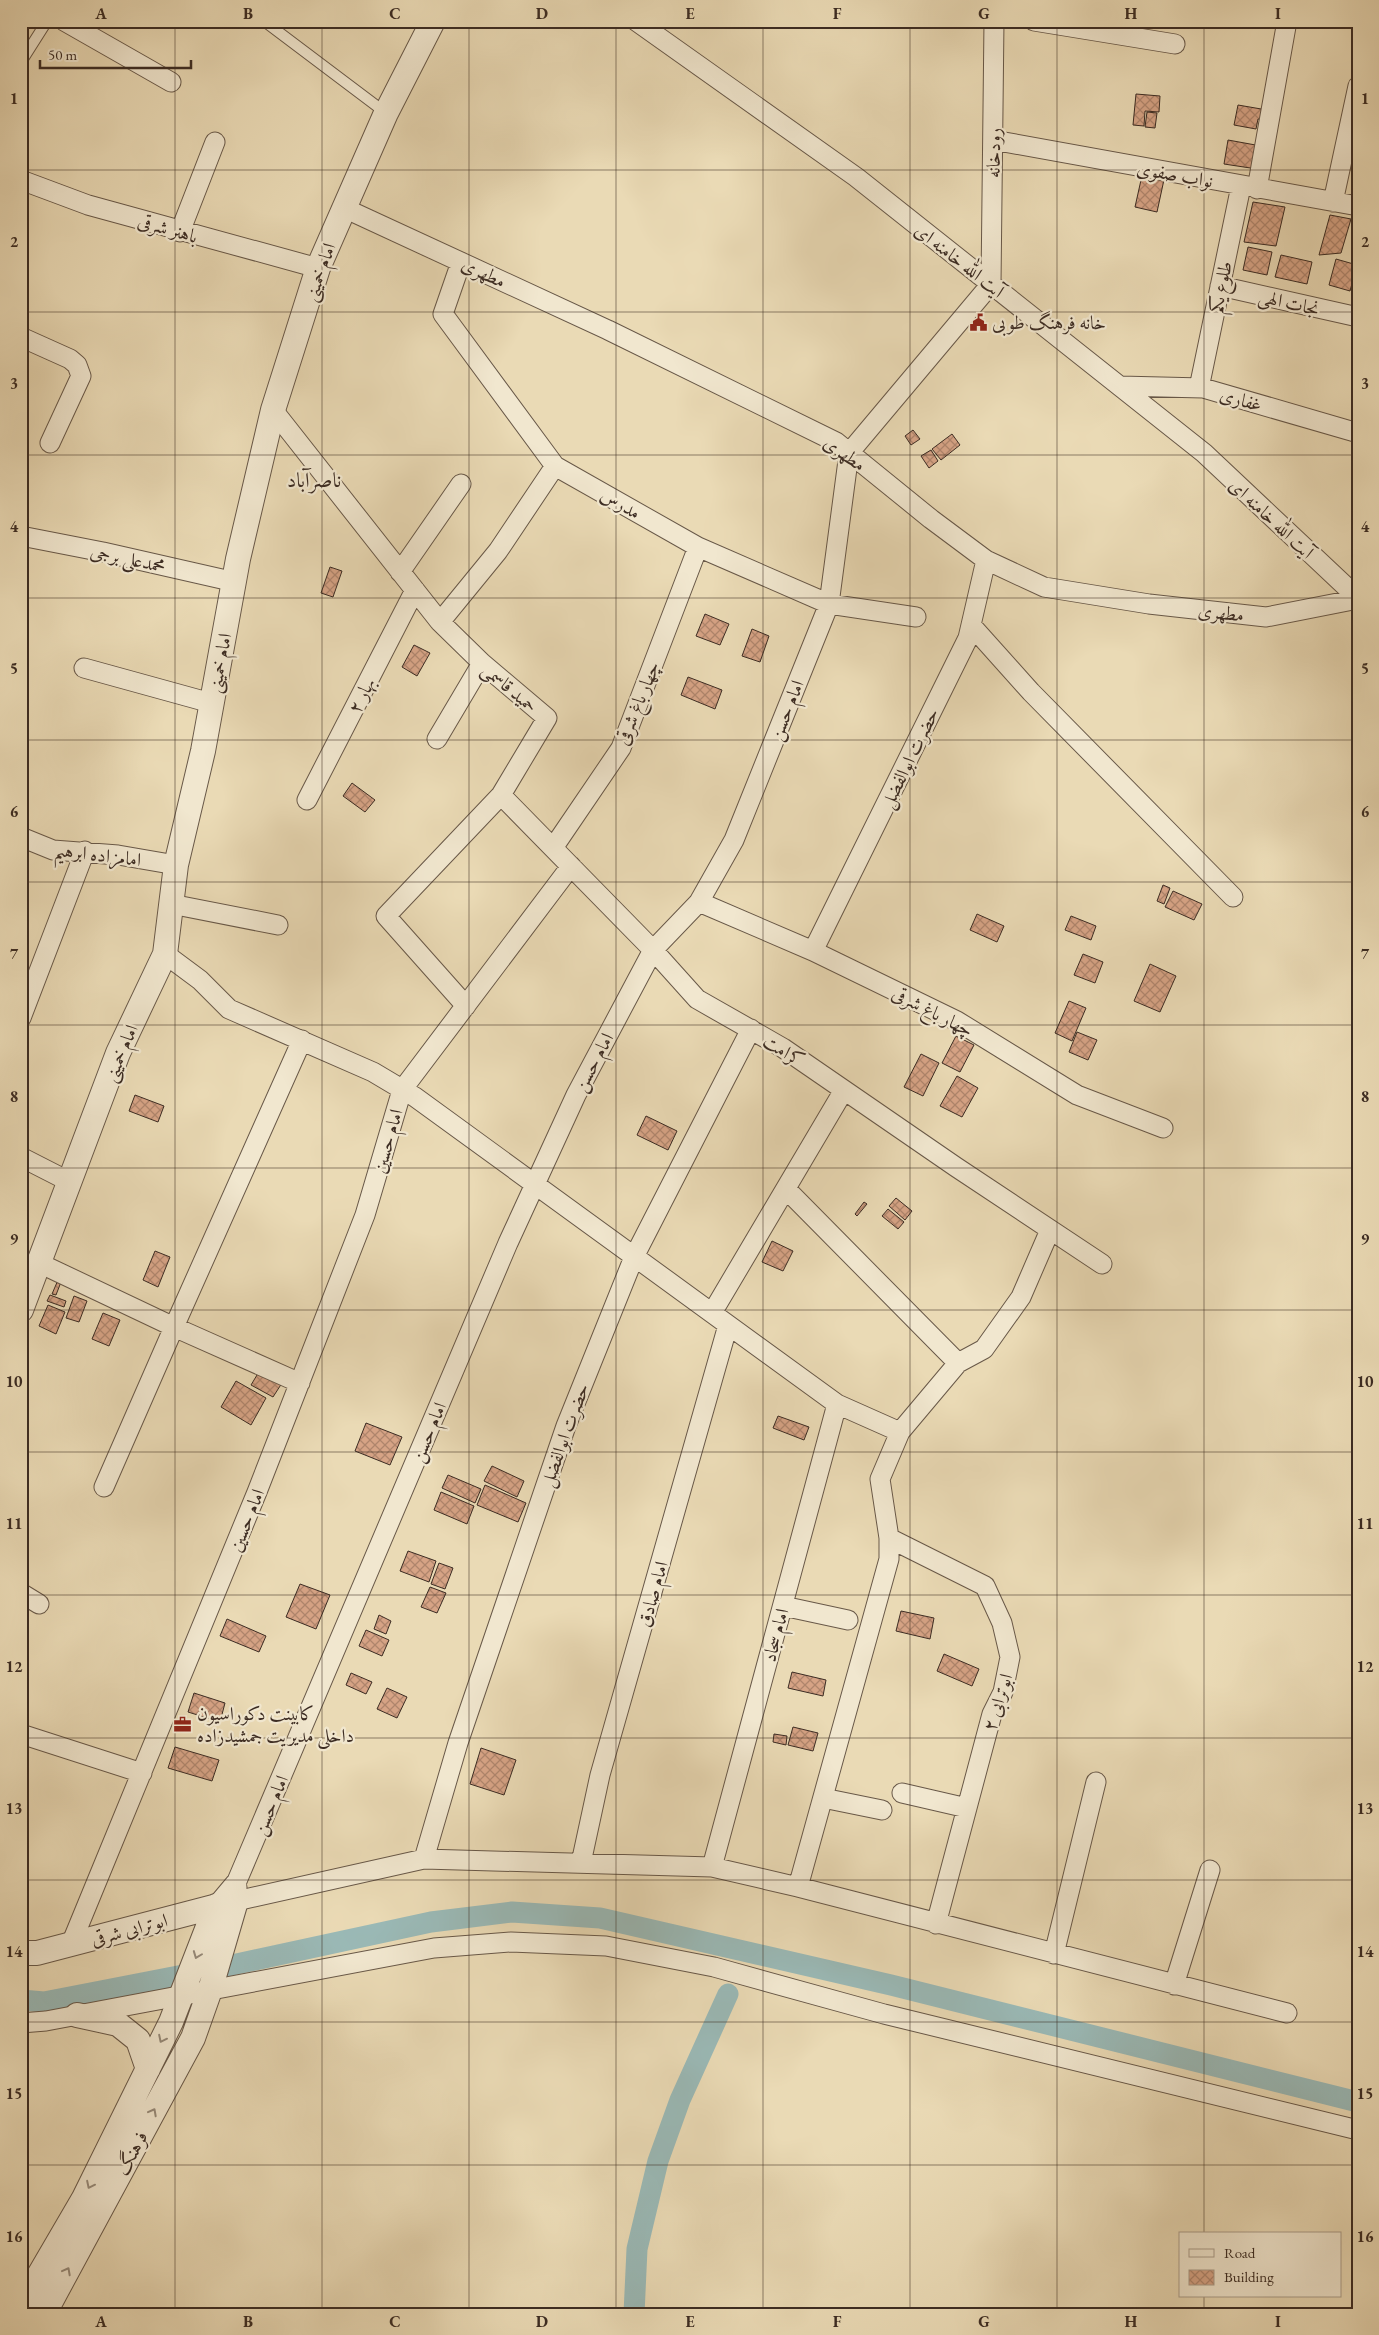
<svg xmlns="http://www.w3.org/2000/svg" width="1379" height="2335" font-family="'EB Garamond',Amiri,serif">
  <defs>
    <pattern id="building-cross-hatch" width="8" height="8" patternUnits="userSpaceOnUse" patternTransform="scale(1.25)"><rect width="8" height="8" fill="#d6a385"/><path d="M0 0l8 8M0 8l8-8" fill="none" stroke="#af856c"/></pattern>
  </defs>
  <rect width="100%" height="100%" fill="#eadab5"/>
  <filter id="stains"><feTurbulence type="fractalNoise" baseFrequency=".004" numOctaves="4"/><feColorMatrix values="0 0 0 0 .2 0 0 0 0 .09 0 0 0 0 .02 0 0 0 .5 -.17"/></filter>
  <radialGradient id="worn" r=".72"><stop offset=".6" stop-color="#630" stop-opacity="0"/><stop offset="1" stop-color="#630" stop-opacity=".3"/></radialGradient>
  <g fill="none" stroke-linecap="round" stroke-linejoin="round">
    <!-- canal -->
    <path stroke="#9ab9b6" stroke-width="21" d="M21 2000 44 2002 209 1970 431 1922 512 1912 600 1918 891 1985 1358 2102
      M634 2314 637 2249 658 2161 680 2100 728 1994"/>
  </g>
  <!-- building -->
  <path fill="url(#building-cross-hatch)" stroke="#3c2c23" d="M1136 94 1160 96 1159 112 1145 111 1144 126 1133 125Z
    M1238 105 1267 110 1265 120 1258 119 1256 129 1234 125Z
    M1147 112 1157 113 1155 128 1145 127Z
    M1228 140 1261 146 1257 169 1224 164Z
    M1143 171 1165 175 1157 212 1135 207Z
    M1253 202 1285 207 1276 246 1244 242Z
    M1330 215 1351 219 1341 253 1319 255Z
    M1248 247 1272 252 1267 275 1243 270Z
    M1281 255 1312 262 1307 284 1275 277Z
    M1336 259 1357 265 1350 291 1329 285Z
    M913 430 920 439 911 445 905 436Z
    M952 434 960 445 941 460 932 449Z
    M931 450 938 461 929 468 921 456Z
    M330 567 342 571 333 597 321 593Z
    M705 614 729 624 720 645 696 636Z
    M752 629 769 636 760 662 742 656Z
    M414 645 430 653 417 676 402 667Z
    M688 677 722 690 715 709 681 695Z
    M352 783 375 800 365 812 343 796Z
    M1163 885 1170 888 1164 904 1157 901Z
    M1173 891 1202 904 1194 920 1165 907Z
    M977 914 1004 926 997 942 970 930Z
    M1071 916 1096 926 1091 940 1065 930Z
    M1083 954 1103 962 1095 983 1074 975Z
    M1150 964 1176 976 1160 1012 1134 1001Z
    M1069 1001 1086 1008 1072 1041 1055 1033Z
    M1077 1032 1097 1040 1088 1060 1069 1052Z
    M956 1036 974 1045 960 1072 942 1063Z
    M921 1054 939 1063 923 1096 904 1087Z
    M957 1076 978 1088 962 1117 940 1106Z
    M135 1095 164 1106 158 1122 129 1111Z
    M646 1116 677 1131 668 1150 637 1135Z
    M896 1198 912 1211 905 1220 889 1206Z
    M864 1202 867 1204 857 1216 855 1214Z
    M888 1209 904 1222 898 1229 882 1216Z
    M772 1241 793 1251 783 1271 762 1262Z
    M155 1251 170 1257 158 1287 143 1280Z
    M58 1280 61 1282 56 1295 52 1294Z
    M50 1295 66 1301 64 1307 47 1301Z
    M74 1296 87 1301 79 1322 66 1318Z
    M48 1305 65 1312 56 1334 39 1326Z
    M103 1313 120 1320 109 1346 92 1339Z
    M260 1370 282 1383 273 1397 251 1385Z
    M236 1381 266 1398 251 1425 221 1407Z
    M778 1416 809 1427 804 1440 773 1428Z
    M366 1423 402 1437 390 1465 355 1451Z
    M492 1466 524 1481 517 1497 484 1481Z
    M448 1475 481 1489 475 1503 442 1488Z
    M485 1485 526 1503 518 1522 477 1505Z
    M441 1492 474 1506 467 1524 434 1510Z
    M408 1551 436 1561 429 1582 400 1571Z
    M439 1563 453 1568 445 1589 431 1584Z
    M300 1584 330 1595 316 1629 286 1617Z
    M430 1587 446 1593 437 1613 421 1607Z
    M901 1611 934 1618 930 1639 896 1631Z
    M379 1615 391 1621 386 1634 374 1629Z
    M227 1619 266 1636 259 1652 220 1636Z
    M366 1630 389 1640 382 1656 359 1646Z
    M944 1654 979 1669 972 1686 937 1671Z
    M792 1672 826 1680 823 1696 788 1688Z
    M351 1673 372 1682 366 1694 346 1685Z
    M387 1688 407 1697 397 1718 377 1709Z
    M194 1693 225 1703 220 1722 188 1712Z
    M793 1727 818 1733 813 1751 788 1745Z
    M774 1734 787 1736 786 1745 773 1742Z
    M175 1747 219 1760 212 1781 168 1768Z
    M481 1748 516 1760 504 1795 470 1784Z"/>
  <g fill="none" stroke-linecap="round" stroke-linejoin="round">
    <defs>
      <path id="service" d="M264 21 386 113
        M21 62 47 21"/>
      <path id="minor" d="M64 21 171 82
        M636 21 856 177 1204 453 1358 598
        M1034 21 1175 44
        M993 140 1358 206
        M21 180 88 205 318 268
        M1257 189 1287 21
        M1333 202 1358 86
        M344 208 608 330 836 442 931 519 986 560 1044 587 1149 604 1266 617 1358 599
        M180 232 215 142
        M461 262 443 314 555 466 698 547 829 604 916 617
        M1220 286 1358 317
        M21 337 70 359 77 365 81 376 50 443
        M1120 386 1203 388 1358 433
        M1199 388 1241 186
        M273 410 440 622 482 663 547 718 501 795 386 916 466 1006
        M21 536 103 552 235 582
        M400 572 461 484
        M440 622 498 551 555 466
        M971 625 1031 692 1233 897
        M84 668 211 703
        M437 739 482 663
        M501 795 653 950 697 999 783 1048 956 1167 1102 1264
        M307 800 415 590
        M21 837 53 850 118 855 176 865
        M553 848 621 748 698 547
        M699 902 813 951 957 1021 1077 1095 1163 1128
        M171 904 278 925
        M813 951 968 638 986 560
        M165 954 200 980 229 1009 373 1072 415 1097 837 1404 900 1432 880 1479 889 1538V1559L798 1887
        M21 1018 85 851
        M21 1157 70 1182
        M786 1189 958 1363
        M39 1263 174 1327 104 1487
        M712 1313 844 1090
        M300 1383 174 1327 302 1040
        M900 1432 958 1363 984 1349 1021 1297 1050 1230
        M889 1538 985 1586 1002 1623 1010 1657 1003 1692 992 1714 936 1924
        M21 1593 39 1604
        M783 1606 848 1620
        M21 1734 142 1773
        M902 1793 967 1808
        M823 1798 882 1810
        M424 1859 458 1743 566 1426 634 1257 751 1029
        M581 1863 600 1775 728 1325
        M712 1867 837 1404
        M237 1887 236 1901 424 1859 712 1867 798 1887 1287 2013
        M216 1906 237 1881 508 1243 576 1095 653 950 699 902 734 840 829 604 849 453 991 284 994 21
        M71 1944 257 1492 365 1215 402 1090 571 866
        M1054 1954 1096 1782
        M1174 1985 1210 1870
        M21 2023 46 2021 434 1948 511 1942 606 1946 714 1967 884 2014 1358 2130"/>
      <path id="tertiary" d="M21 1310 118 1053 165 954 176 865 203 751 238 559 273 410 318 268 386 113 433 21
        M21 1953H37L236 1901 210 1990 193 2038 44 2314
        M77 2015 118 2024 138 2040 148 2069
        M21 2306 84 2198 171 2022 216 1906"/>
    </defs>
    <!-- service casing -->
    <use href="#service" stroke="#685848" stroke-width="12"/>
    <!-- minor casing -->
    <use href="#minor" stroke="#685848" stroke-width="21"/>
    <!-- tertiary casing -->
    <use href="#tertiary" stroke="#685848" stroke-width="26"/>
    <!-- service -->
    <use href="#service" stroke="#f1e7cf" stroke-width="10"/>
    <!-- minor -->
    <use href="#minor" stroke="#f1e7cf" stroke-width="19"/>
    <!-- tertiary -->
    <use href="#tertiary" stroke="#f1e7cf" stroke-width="24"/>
  </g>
  <!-- one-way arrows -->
  <defs><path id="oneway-chevron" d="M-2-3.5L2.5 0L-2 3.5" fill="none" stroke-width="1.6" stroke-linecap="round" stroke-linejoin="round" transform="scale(1.25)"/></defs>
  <g stroke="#968a79">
    <use href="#oneway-chevron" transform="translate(197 1955) rotate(111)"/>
    <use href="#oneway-chevron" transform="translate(162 2039) rotate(116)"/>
    <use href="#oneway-chevron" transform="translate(153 2112) rotate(-62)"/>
    <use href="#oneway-chevron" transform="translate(90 2185) rotate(116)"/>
    <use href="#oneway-chevron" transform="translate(67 2271) rotate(-62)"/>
  </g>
  <!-- grid -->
  <path fill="none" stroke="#3c2c23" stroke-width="1" stroke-opacity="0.55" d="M175 21V2314M322 21V2314M469 21V2314M616 21V2314M763 21V2314M910 21V2314M1057 21V2314M1204 21V2234M21 170H1358M21 312H1358M21 455H1358M21 598H1358M21 740H1358M21 882H1358M21 1025H1358M21 1168H1358M21 1310H1358M21 1452H1358M21 1595H1358M21 1738H1358M21 1880H1358M21 2022H1358M21 2165H1358M1204 2296V2314"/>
  <!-- icons -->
  <defs>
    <symbol id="civic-bare" viewBox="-9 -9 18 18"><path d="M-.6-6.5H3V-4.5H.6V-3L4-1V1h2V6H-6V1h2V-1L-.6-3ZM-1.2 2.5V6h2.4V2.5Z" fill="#8f2418" stroke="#f1e7cf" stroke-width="2.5" paint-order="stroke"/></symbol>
    <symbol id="office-bare" viewBox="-9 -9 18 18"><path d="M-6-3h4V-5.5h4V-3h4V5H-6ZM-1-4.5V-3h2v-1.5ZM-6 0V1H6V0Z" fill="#8f2418" stroke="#f1e7cf" stroke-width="2.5" paint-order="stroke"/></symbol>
  </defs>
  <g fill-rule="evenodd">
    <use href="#civic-bare" x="966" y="310" width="25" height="25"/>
    <use href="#office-bare" x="170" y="1712" width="25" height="25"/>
  </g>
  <g text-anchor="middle" stroke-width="4.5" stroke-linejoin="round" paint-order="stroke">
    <!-- street labels -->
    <g font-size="19" fill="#3c2c23" stroke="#f1e7cf">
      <text transform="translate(993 153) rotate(-89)" y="7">رودخانه</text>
      <text transform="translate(1175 174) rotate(10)" y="7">نواب صفوی</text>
      <text transform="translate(168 228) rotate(16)" y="7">باهنر شرقی</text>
      <text transform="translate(960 260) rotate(38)" y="7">آیت الله خامنه ای</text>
      <text transform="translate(319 272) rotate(-70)" y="7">امام خمینی</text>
      <text transform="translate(484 272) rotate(25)" y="7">مطهری</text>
      <text transform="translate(1220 287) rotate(-78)" y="7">طلوع یکم</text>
      <text transform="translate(1289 302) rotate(13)" y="7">نجات الهی</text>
      <text transform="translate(1241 399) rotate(16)" y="7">غفاری</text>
      <text transform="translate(845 453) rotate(35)" y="7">مطهری</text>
      <text transform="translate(621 503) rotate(30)" y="7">مدرس</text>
      <text transform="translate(1272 518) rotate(43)" y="7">آیت الله خامنه ای</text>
      <text transform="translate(128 558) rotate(12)" y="7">محمدعلی برجی</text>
      <text transform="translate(1221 612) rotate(6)" y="7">مطهری</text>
      <text transform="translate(219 663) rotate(-79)" y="7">امام خمینی</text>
      <text transform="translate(510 687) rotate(40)" y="7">حمید قاسمی</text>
      <text transform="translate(361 695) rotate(-63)" y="7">بهار ۲</text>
      <text transform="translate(637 703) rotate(-68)" y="7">چهار باغ شرقی</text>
      <text transform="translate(786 710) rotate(-68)" y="7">امام حسن</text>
      <text transform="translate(909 758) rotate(-64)" y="7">حضرت ابوالفضل</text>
      <text transform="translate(98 854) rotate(7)" y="7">امامزاده ابرهیم</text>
      <text transform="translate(933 1011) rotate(27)" y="7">چهار باغ شرقی</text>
      <text transform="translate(784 1050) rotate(32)" y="7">کرامت</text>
      <text transform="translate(120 1053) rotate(-67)" y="7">امام خمینی</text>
      <text transform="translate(593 1062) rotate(-62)" y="7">امام حسن</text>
      <text transform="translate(387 1141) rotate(-74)" y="7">امام حسین</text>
      <text transform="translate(428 1432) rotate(-67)" y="7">امام حسن</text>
      <text transform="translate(564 1435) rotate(-70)" y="7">حضرت ابوالفضل</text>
      <text transform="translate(246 1520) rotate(-68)" y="7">امام حسین</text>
      <text transform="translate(652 1594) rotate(-74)" y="7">امام صادق</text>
      <text transform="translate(775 1635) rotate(-75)" y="7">امام سجاد</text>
      <text transform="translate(997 1702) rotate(-72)" y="7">ابوترابی ۲</text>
      <text transform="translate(270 1805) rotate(-67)" y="7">امام حسن</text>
      <text transform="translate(129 1929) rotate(-15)" y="7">ابوترابی شرقی</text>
      <text transform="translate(131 2153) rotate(-62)" y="7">فرهنگ</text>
    </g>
    <!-- poi labels -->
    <g font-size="19" fill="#3c2c23" stroke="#f1e7cf" text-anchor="start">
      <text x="992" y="329">خانه فرهنگ طوبی</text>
      <text x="197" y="1720">کابینت دکوراسیون<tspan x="197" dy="22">داخلی مدیریت جمشیدزاده</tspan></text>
    </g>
    <!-- quarter labels -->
    <g font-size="21" fill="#3c2c23" stroke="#f1e7cf">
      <text x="314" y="487">ناصرآباد</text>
    </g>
  </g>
  <!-- margin -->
  <rect width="1379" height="2335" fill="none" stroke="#eadab5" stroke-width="55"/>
  <!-- legend -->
  <rect x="1179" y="2232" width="162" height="65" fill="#f1e7cf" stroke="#a99c8a"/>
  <rect x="1189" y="2249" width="25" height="8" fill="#f1e7cf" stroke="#a99c8a"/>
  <text x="1224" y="2258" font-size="15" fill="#3c2c23">Road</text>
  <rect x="1189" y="2270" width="25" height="15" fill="url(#building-cross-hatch)" stroke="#a99c8a"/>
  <text x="1224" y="2282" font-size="15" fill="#3c2c23">Building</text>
  <!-- scale -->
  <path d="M40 60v8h151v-8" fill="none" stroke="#3c2c23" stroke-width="2.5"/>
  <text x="48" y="60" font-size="15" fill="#3c2c23" stroke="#f1e7cf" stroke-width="4" paint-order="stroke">50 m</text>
  <rect x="28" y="28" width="1324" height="2280" fill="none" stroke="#3c2c23" stroke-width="2"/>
  <g font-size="16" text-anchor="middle" font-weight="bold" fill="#3c2c23">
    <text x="101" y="19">A</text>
    <text x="248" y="19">B</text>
    <text x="395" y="19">C</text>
    <text x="542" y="19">D</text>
    <text x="690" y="19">E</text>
    <text x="837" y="19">F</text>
    <text x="984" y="19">G</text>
    <text x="1131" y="19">H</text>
    <text x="1278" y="19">I</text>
    <text x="14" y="104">1</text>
    <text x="1365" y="104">1</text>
    <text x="14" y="247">2</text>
    <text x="1365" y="247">2</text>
    <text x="14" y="389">3</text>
    <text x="1365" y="389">3</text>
    <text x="14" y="532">4</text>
    <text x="1365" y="532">4</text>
    <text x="14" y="674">5</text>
    <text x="1365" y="674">5</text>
    <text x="14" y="817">6</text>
    <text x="1365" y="817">6</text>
    <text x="14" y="959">7</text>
    <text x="1365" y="959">7</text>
    <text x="14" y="1102">8</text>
    <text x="1365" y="1102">8</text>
    <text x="14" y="1244">9</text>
    <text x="1365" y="1244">9</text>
    <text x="14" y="1387">10</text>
    <text x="1365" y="1387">10</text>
    <text x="14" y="1529">11</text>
    <text x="1365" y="1529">11</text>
    <text x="14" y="1672">12</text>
    <text x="1365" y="1672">12</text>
    <text x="14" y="1814">13</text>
    <text x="1365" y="1814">13</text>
    <text x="14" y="1957">14</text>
    <text x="1365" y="1957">14</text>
    <text x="14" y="2099">15</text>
    <text x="1365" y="2099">15</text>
    <text x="14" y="2242">16</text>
    <text x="1365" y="2242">16</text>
    <text x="101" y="2327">A</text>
    <text x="248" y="2327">B</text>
    <text x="395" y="2327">C</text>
    <text x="542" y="2327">D</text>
    <text x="690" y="2327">E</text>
    <text x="837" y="2327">F</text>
    <text x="984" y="2327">G</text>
    <text x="1131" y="2327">H</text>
    <text x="1278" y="2327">I</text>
  </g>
  <rect width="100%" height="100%" filter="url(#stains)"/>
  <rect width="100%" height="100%" fill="url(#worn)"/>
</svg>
